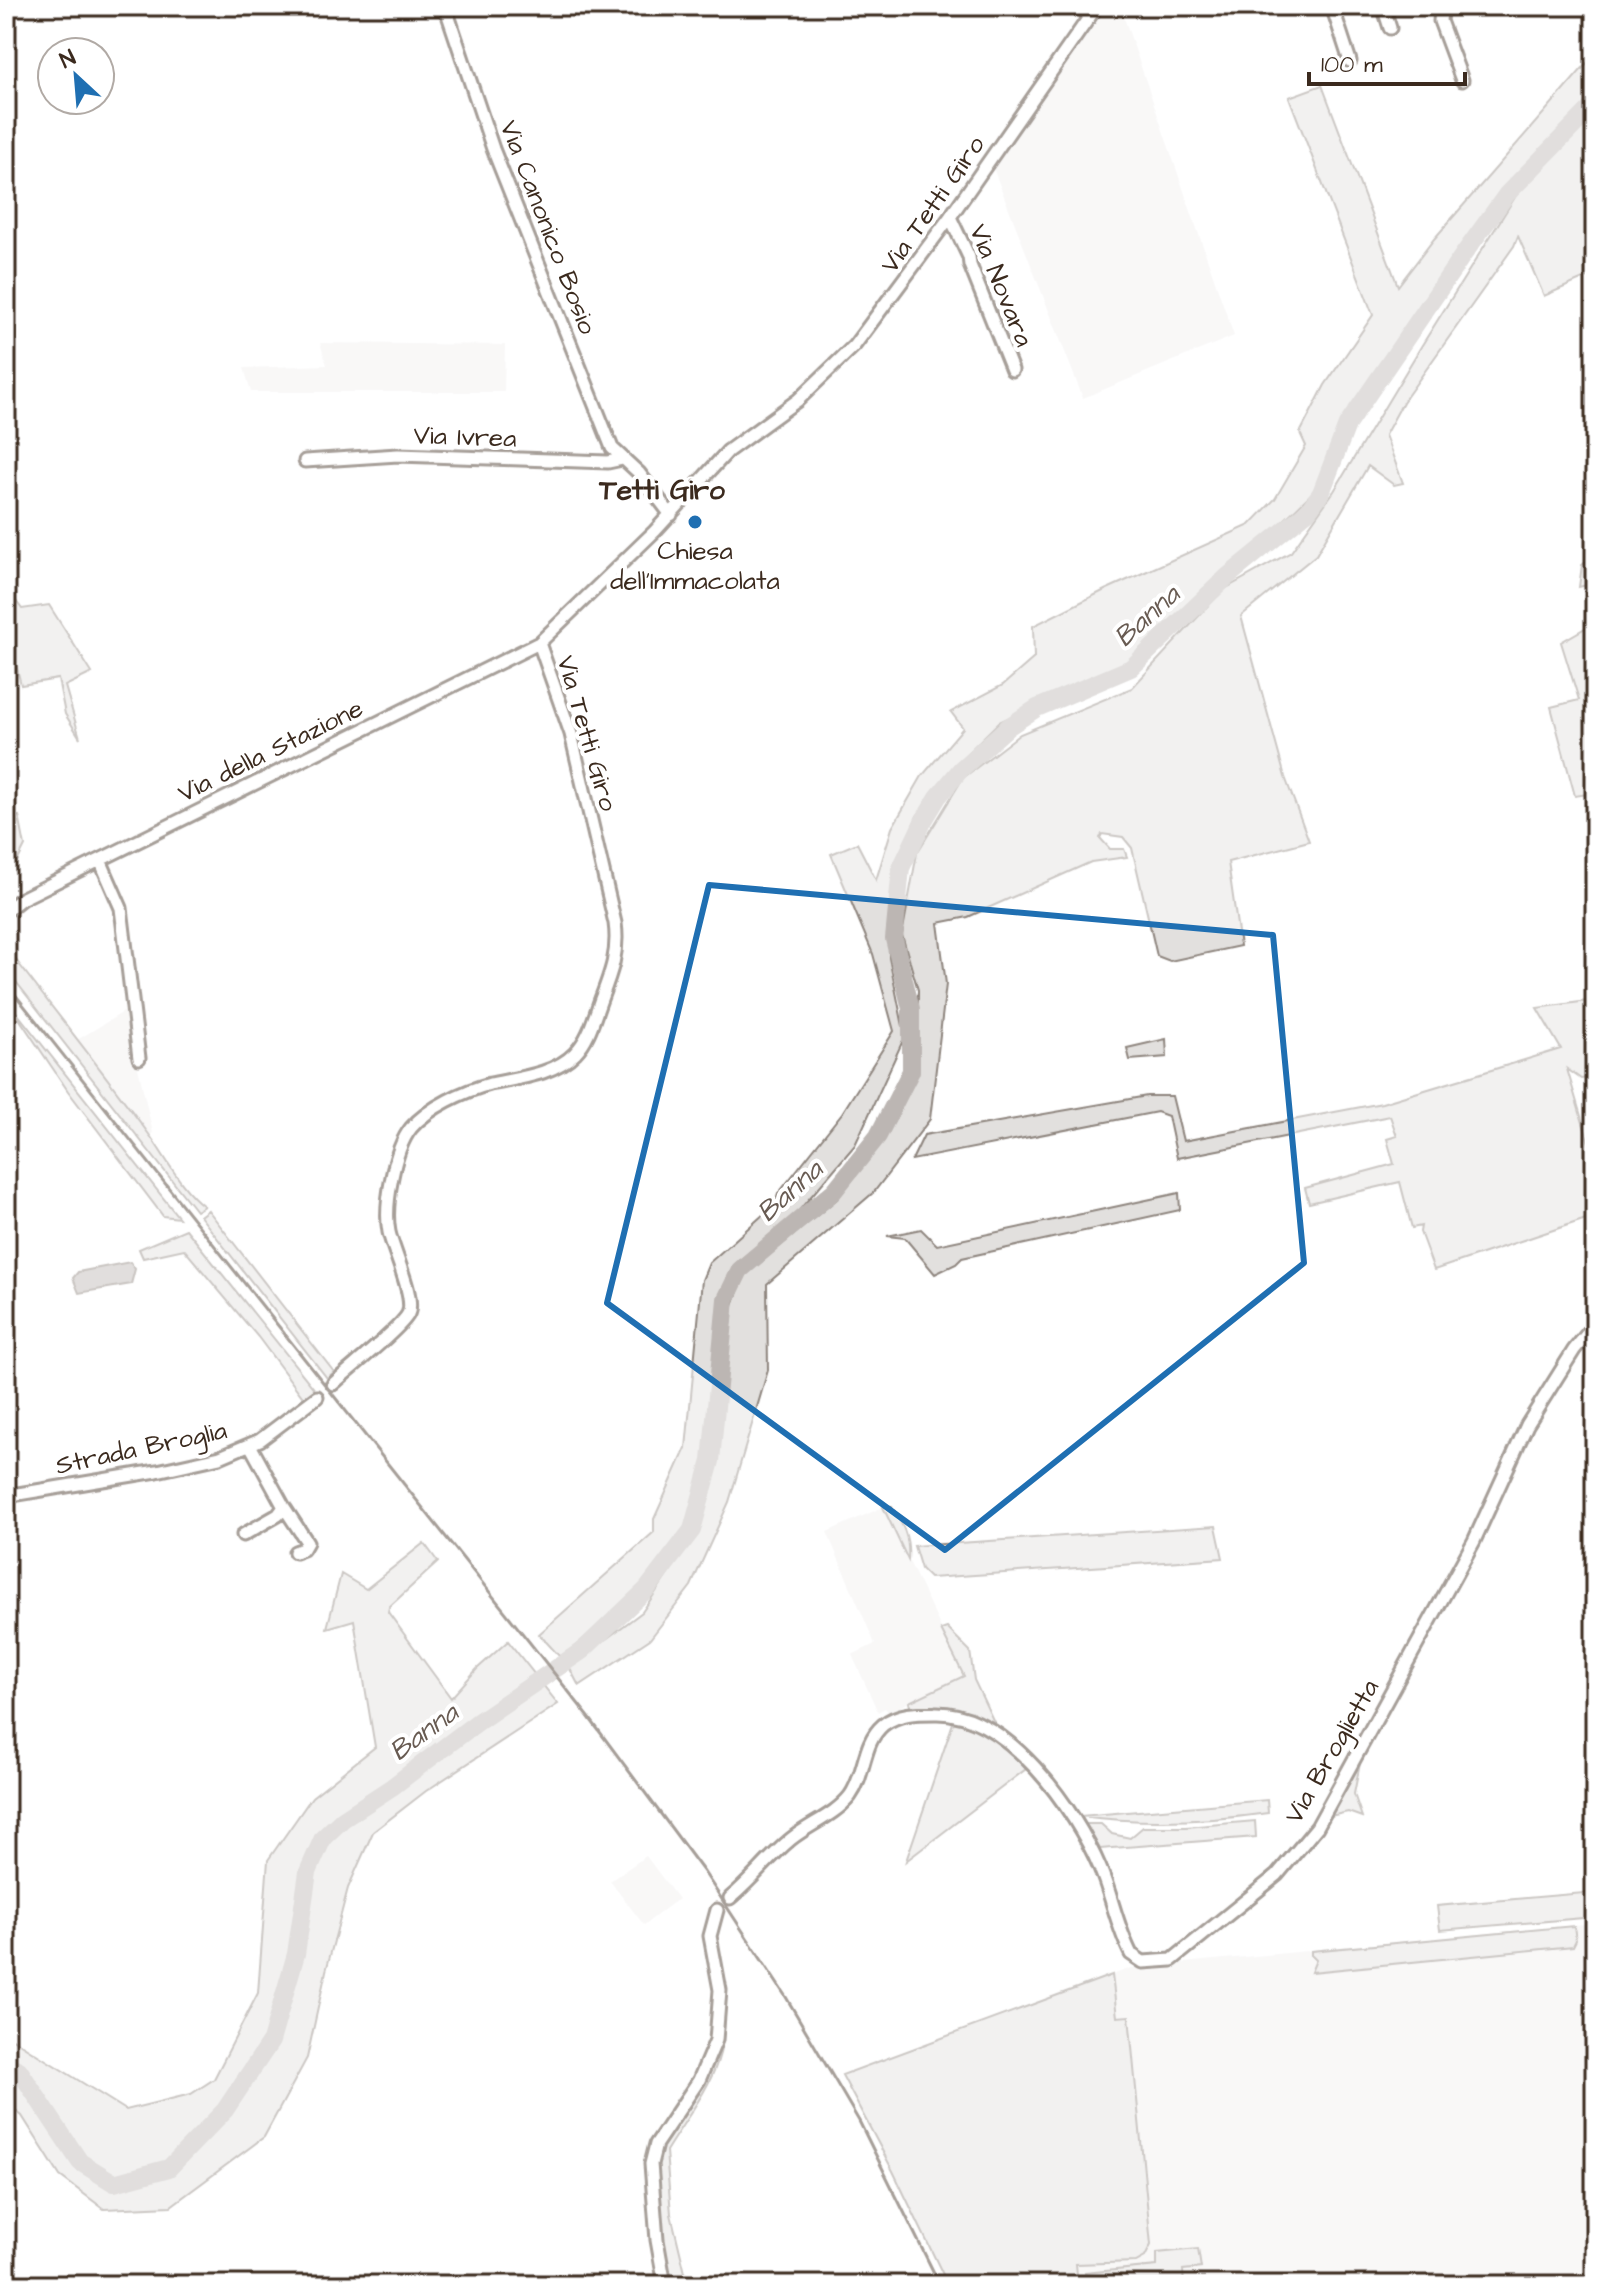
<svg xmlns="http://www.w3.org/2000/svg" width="1601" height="2291" font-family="'Architects Daughter',sans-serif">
  <rect width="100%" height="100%" fill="#fff"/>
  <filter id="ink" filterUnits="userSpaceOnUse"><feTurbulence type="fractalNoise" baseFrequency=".0125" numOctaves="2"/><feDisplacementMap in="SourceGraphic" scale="16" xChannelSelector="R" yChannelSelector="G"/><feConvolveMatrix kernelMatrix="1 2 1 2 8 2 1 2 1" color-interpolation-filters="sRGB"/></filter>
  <g filter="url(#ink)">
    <!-- built -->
    <path fill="#f1efee" d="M1107 6H1120L1234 336 1083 398 993 168Z
      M320 343 505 345 504 392H251L244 368 327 365Z
      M125 1011 153 1133 150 1135 77 1040Z
      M883 1507 964 1676 922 1695 889 1713 885 1708 878 1712 852 1655 875 1644 827 1532Z
      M646 1856 678 1899 644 1925 610 1881Z
      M1595 1923V2285H948L893 2171 842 2075 1131 1968Z"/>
    <!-- green -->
    <path fill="#e2e0de" stroke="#8e857e" stroke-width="2" d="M1595 54V93L1484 214 1342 428 1313 492 1246 557 1203 589 1153 644 1108 676 1050 698 999 722 954 766 917 816 897 863 889 931V958L905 1036 855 1145 796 1214 734 1265 721 1298 706 1456 689 1522 646 1586 561 1658 539 1634 654 1532V1519L686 1448 702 1280 709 1263 775 1204 778 1194 842 1113 894 1031 873 954 831 854 857 843 876 880 892 828 922 776 963 728 951 712 1003 685 1034 658 1033 626 1105 590 1250 525 1275 499 1306 446 1300 433 1325 385 1373 315 1289 97 1322 85 1398 286 1434 239Z
      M1595 110V274L1544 296 1518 236 1514 246 1403 402 1385 435 1403 483 1394 485 1368 466 1316 555 1241 616 1285 777 1309 841 1228 862 1240 946 1170 961 1157 956 1132 848 1123 837 1102 834 1100 838 1110 849H1124L1127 857 1091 862 968 917 938 923 946 984 930 1119 874 1192 767 1284 768 1370 729 1502 691 1586 650 1639 579 1686 569 1667 642 1612 695 1535 717 1466 733 1305 744 1276 837 1199 882 1142 918 1073V990L902 935 917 853 963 778 1020 734 1132 688 1223 590 1291 552 1334 491 1422 345 1517 194Z
      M1595 555V583L1579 587 1582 565Z
      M6 588 22 609 49 605 92 673 65 686 80 738 65 714 58 679 21 685 6 623Z
      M1587 627H1591L1595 640V793L1575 796 1551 707 1579 700 1561 642Z
      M19 816 25 846 6 884V819Z
      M6 947C53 1009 102 1070 148 1133 166 1157 180 1188 204 1206L196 1211 6 969Z
      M6 999 179 1218 163 1216 68 1091Z
      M1595 1000V1077L1581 1079 1567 1069 1588 1140 1592 1151H1595V1216L1434 1270 1420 1232 1421 1226 1412 1228 1400 1182 1309 1203 1305 1188 1394 1164 1387 1139 1397 1136 1390 1116 1177 1158 1168 1116 1157 1112 912 1160 924 1135 1147 1096H1172L1183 1141 1382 1103 1561 1049 1537 1008Z
      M1166 1039 1167 1057 1130 1060 1127 1048Z
      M1179 1193 1180 1210 962 1258 956 1264 935 1274 905 1238 887 1236 921 1229 937 1245Z
      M208 1210 334 1372 327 1378 200 1216Z
      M186 1229 316 1391 305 1400 258 1337 184 1249 143 1258 139 1249Z
      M891 1506C903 1524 910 1538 908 1560L883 1507Z
      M1216 1526 1223 1558 930 1578 921 1569 914 1546Z
      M424 1543 438 1562 389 1607 388 1612 451 1698 477 1669 508 1641 558 1704 426 1791 373 1832 348 1888 326 1971 307 2058 264 2137 171 2206 104 2209 60 2176 22 2116 6 2103V2035L126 2110 191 2094 214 2079 258 1993 268 1860 312 1797 375 1747 354 1620 327 1628 341 1574 366 1589Z
      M947 1628 970 1651 974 1680 994 1722C960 1708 948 1706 911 1711L909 1702 964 1676 941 1630Z
      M954 1720C988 1730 1003 1742 1026 1769L906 1861Z
      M1362 1753 1354 1794 1362 1817 1348 1812 1330 1816Z
      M1267 1800 1268 1813C1205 1822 1142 1824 1080 1816Z
      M1255 1821 1256 1837 1100 1849 1085 1824H1101L1112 1834 1130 1838 1143 1827H1186Z
      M1595 1892V1917L1440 1930 1437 1906Z
      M1574 1926 1576 1940 1573 1946 1311 1972 1316 1960 1311 1955V1951Z
      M1112 1975 1117 2017 1129 2016 1151 2245 1145 2257 1136 2262 1076 2264 1078 2285H948L893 2171 842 2075Z
      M723 1981C733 2063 706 2087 666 2151L671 2214 686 2277 699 2281 670 2285 654 2165 656 2154 717 2046Z
      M1198 2249 1201 2268 1183 2270 1184 2285H1086L1085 2273 1157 2266V2253Z"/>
    <!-- water -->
    <path fill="#bcb6b3" stroke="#887e77" stroke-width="2" d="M130 1262 135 1269 131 1284 79 1293 73 1278 78 1272Z"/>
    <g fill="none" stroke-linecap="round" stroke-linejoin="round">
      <!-- river -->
      <path stroke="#bcb6b3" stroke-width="18" d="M6 2064 19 2070 80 2162 114 2183 169 2168 225 2110 271 2041 296 1954 308 1872 323 1838 343 1819 392 1787 479 1721 583 1650 647 1589 692 1530 711 1461 726 1299 740 1270 834 1191 878 1136 911 1071V1009L894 939 901 868 923 822 938 797 961 769 1008 727 1037 708 1131 668 1227 577 1308 511 1321 493 1347 425 1463 255 1507 194 1595 104"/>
      <defs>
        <path id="street" d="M445 6 493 149 612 448 639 473 671 515
          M1332 6 1350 61
          M1383 6 1390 28
          M1446 6 1441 11 1440 21 1462 80
          M950 217 969 257 970 265 1012 370
          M305 461 398 455 608 462 622 459
          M100 860 121 908 139 1058
          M6 911 21 899 539 643
          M333 1384C348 1370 401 1328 408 1314 416 1298 393 1251 389 1232 384 1206 394 1149 411 1128 429 1107 464 1091 490 1084 518 1078 554 1075 575 1053 589 1039 594 1018 601 999 611 973 619 952 615 923L571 734 539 643 655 531 728 451 798 400 854 346 950 217 1097 6
          M250 1445 284 1507 307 1542 303 1549 295 1552
          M6 1496 157 1471 220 1457 260 1440 317 1397
          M243 1535 278 1515 284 1507
          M730 1898C752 1880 769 1857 791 1839 810 1824 835 1815 850 1796 866 1774 862 1743 883 1725 898 1713 917 1713 935 1713 1007 1711 1075 1809 1100 1868 1112 1896 1117 1927 1131 1954L1143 1962 1172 1960 1277 1875 1317 1827 1474 1541 1527 1425 1574 1350 1595 1324
          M665 2285 657 2240 651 2164 656 2144 699 2080 716 2040 720 1990 710 1936 717 1910"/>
      </defs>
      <!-- street casing -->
      <use href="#street" stroke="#3b2a1e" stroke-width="17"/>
      <!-- street -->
      <use href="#street" stroke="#fff" stroke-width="11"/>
      <!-- rail -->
      <path stroke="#3b2a1e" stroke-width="3" d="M6 983 588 1716 704 1872 786 1997 859 2121 940 2285"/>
    </g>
  </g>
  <!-- marked area -->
  <path d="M0 0H1601V2291H0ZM709 885 1273 935 1304 1263 945 1550 607 1303Z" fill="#fff" fill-opacity=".55" fill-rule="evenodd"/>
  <path fill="none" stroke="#1f6fb2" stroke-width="6" stroke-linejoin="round" d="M709 885 1273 935 1304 1263 945 1550 607 1303Z"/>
  <!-- markers -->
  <circle fill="#1f6fb2" stroke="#fff" stroke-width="3" cx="695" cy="522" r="8"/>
  <g text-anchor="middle" stroke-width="8" stroke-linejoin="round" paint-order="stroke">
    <!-- street labels -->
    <g font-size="26" fill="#3b2a1e" stroke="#fff">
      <text transform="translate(932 204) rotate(-55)" y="9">Via Tetti Giro</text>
      <text transform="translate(549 227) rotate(69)" y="9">Via Canonico Bosio</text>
      <text transform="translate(1002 285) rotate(68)" y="9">Via Novara</text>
      <text transform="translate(465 436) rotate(2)" y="9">Via Ivrea</text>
      <text transform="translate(588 733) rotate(74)" y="9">Via Tetti Giro</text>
      <text transform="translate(270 750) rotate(-26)" y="9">Via della Stazione</text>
      <text transform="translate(141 1447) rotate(-12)" y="9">Strada Broglia</text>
      <text transform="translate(1331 1751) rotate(-60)" y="9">Via Broglietta</text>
    </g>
    <!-- poi labels -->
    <g font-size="26" fill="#3b2a1e" stroke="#fff">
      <text x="695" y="559">Chiesa<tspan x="695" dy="30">dell'Immacolata</tspan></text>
    </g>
    <!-- neighbourhood labels -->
    <g font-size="28" font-weight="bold" fill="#3b2a1e" stroke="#fff">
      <text x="662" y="499">Tetti Giro</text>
    </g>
    <!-- water labels -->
    <g font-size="28" font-style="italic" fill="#685b52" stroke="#fff">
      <text transform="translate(1146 615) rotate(-42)" y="10">Banna</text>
      <text transform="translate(789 1190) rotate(-42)" y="10">Banna</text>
      <text transform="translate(423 1731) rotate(-36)" y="10">Banna</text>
    </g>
  </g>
  <!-- margin -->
  <rect width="1601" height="2291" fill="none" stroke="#fff" stroke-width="32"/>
  <rect x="16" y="16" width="1569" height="2259" fill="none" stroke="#3b2a1e" stroke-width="3" filter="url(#ink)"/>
  <!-- north arrow -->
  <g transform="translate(76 76) rotate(334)"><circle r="38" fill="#ffffff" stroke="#b1aaa5" stroke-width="2"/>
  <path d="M0-6L14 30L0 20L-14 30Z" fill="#1f6fb2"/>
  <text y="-12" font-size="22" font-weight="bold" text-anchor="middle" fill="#3b2a1e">N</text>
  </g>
  <!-- scale -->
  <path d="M1309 72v12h156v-12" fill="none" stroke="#3b2a1e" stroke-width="4"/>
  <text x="1321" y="72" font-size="24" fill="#3b2a1e" stroke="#ffffff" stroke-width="6" paint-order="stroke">100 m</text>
</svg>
